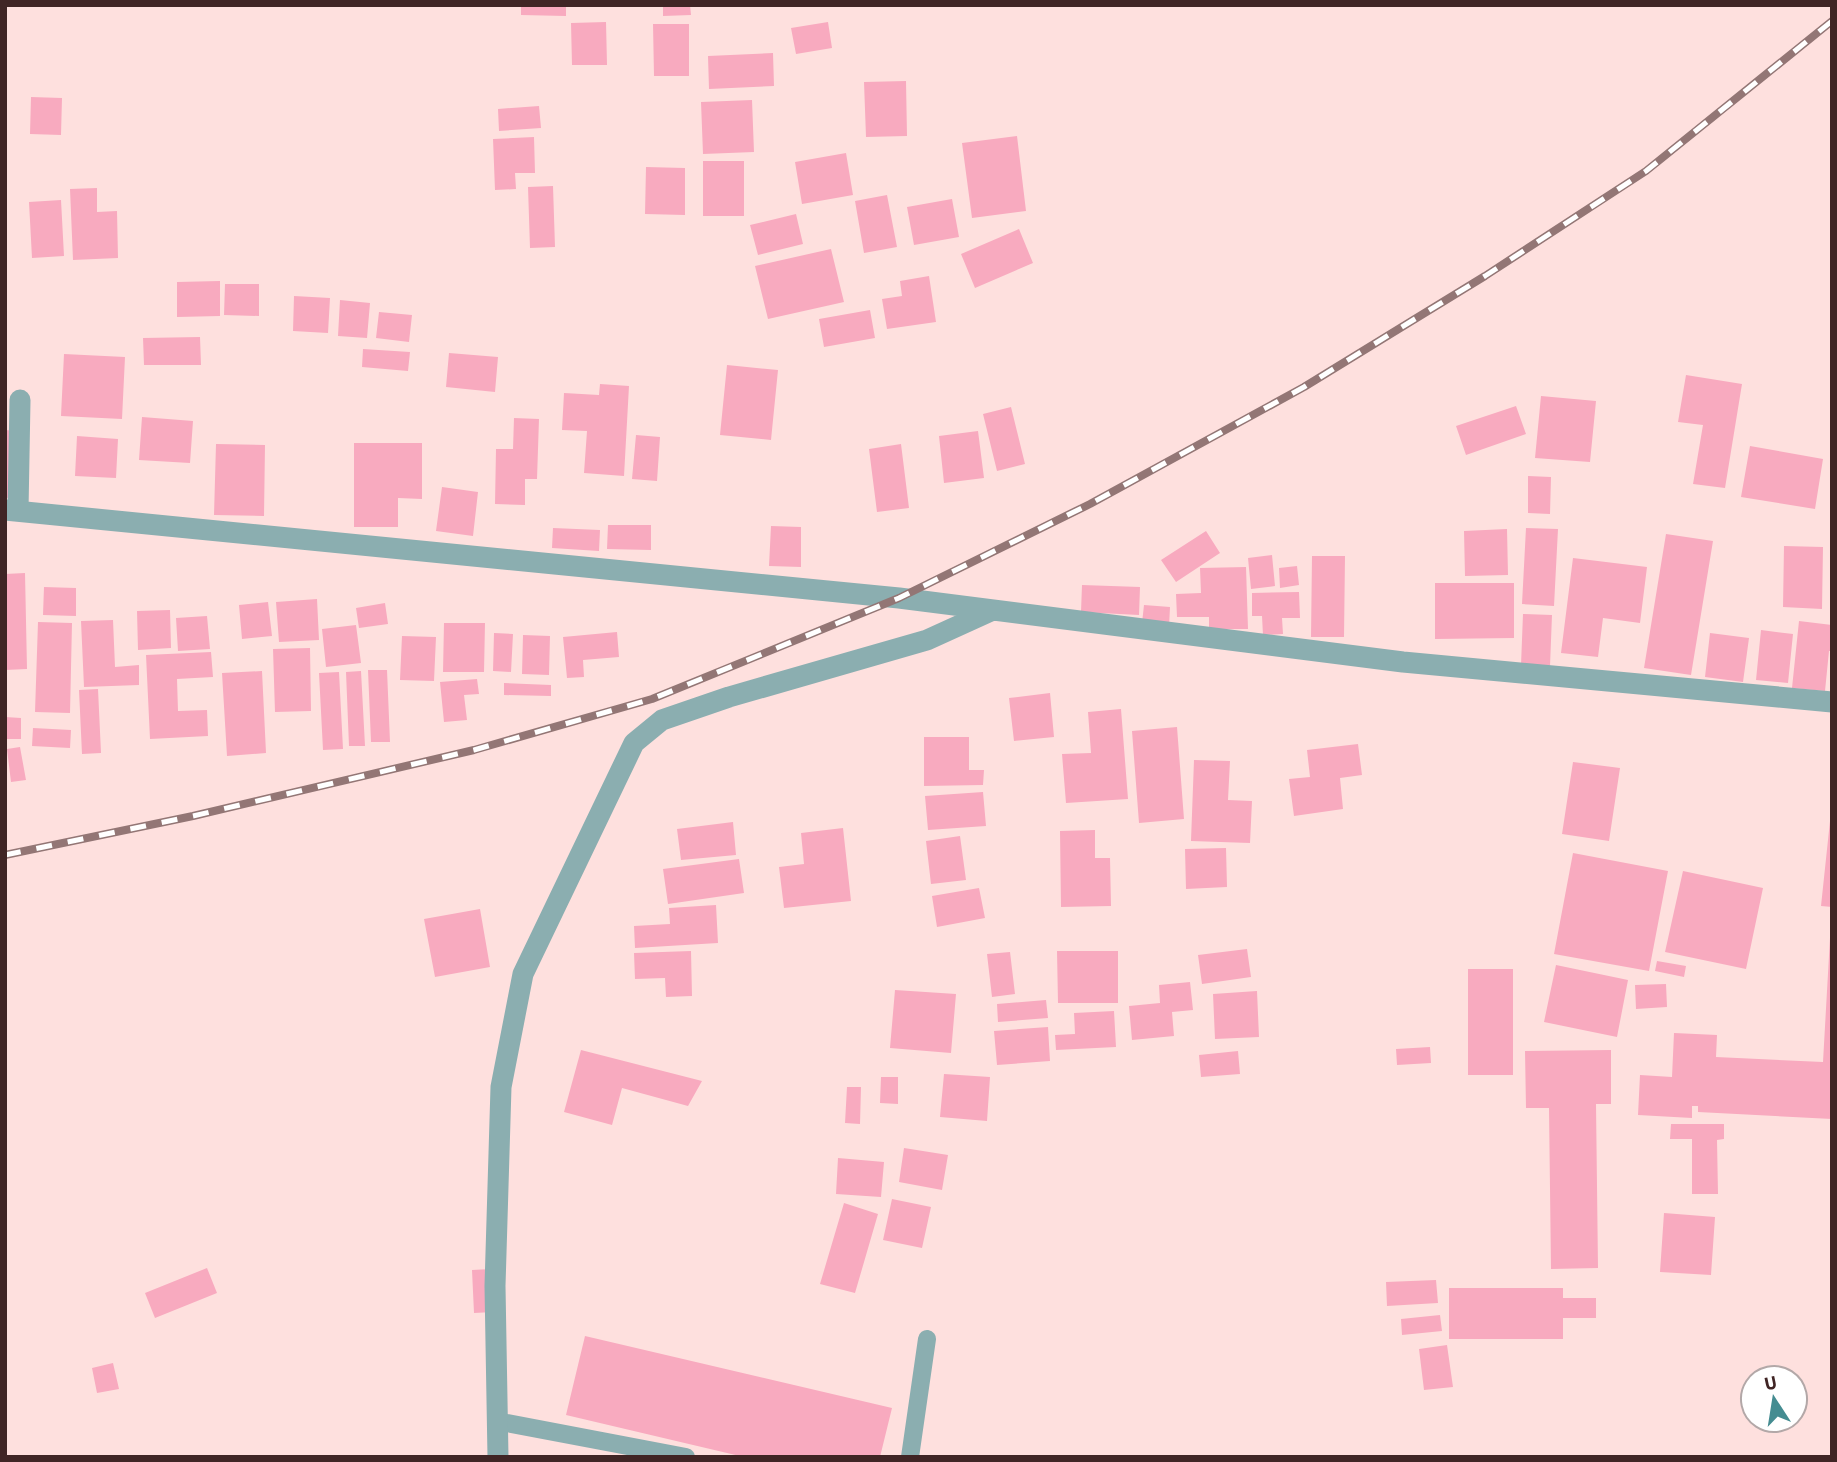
<svg xmlns="http://www.w3.org/2000/svg" width="1837" height="1462" font-family="'Source Sans 3',sans-serif">
  <rect width="100%" height="100%" fill="#fee0de"/>
  <!-- building -->
  <path fill="#f8aabf" d="M521 5H566V16L521 15Z
    M663 5H690L691 15 663 16Z
    M606 22 607 65H572L571 23Z
    M828 22 832 48 796 54 791 28Z
    M653 24H689V76H654Z
    M773 53 774 86 709 89 708 56Z
    M906 81 907 136 866 137 864 82Z
    M31 97 62 98 61 135 30 134Z
    M752 100 754 152 703 154 701 102Z
    M539 106 541 128 499 131 498 109Z
    M1017 136 1026 211 972 218 962 143Z
    M534 137 535 173H515L516 189 495 190 493 139Z
    M846 153 853 195 802 204 795 162Z
    M703 161H744V216H703Z
    M646 167 685 168V215L645 214Z
    M553 186 555 247 530 248 528 187Z
    M97 188V212L117 211 118 258 73 260 70 189Z
    M887 195 897 247 864 253 855 201Z
    M952 199 959 237 914 245 907 207Z
    M61 200 64 256 32 258 29 202Z
    M796 214 803 244 758 255 750 225Z
    M1019 229 1033 263 975 288 961 254Z
    M831 249 844 302 768 319 755 266Z
    M929 276 936 322 887 329 882 299 902 296 900 281Z
    M220 281V316L177 317V282Z
    M225 284H259V316L224 315Z
    M294 296 330 298 328 333 293 331Z
    M340 300 370 303 367 338 338 336Z
    M870 310 875 338 824 347 819 319Z
    M379 312 412 315 409 342 376 338Z
    M200 337 201 365H144L143 338Z
    M363 349 410 352 408 371 362 367Z
    M449 353 498 357 495 392 446 387Z
    M64 354 125 357 122 419 61 416Z
    M727 365 778 370 771 440 720 435Z
    M1686 375 1742 384 1725 488 1693 484 1703 425 1678 422Z
    M600 384 629 386 624 476 584 473 587 431 562 430 564 393 599 395Z
    M1541 396 1596 401 1590 462 1535 458Z
    M1516 406 1526 434 1466 455 1456 426Z
    M1011 407 1025 464 997 471 983 414Z
    M142 417 193 421 190 463 139 460Z
    M514 418 539 419 537 479H525V505L495 504 496 449H513Z
    M5 430 18 431 8 498 5 497Z
    M978 431 984 478 944 483 939 436Z
    M636 435 660 437 657 481 632 479Z
    M77 436 118 439 116 478 75 476Z
    M354 443H422V499L398 498V527H354Z
    M216 444 265 445 264 516 214 515Z
    M901 444 909 508 877 512 869 449Z
    M1750 446 1823 459 1815 509 1741 497Z
    M1528 476 1551 477 1550 514 1528 513Z
    M442 487 478 492 473 536 436 531Z
    M608 525H651V550L607 549Z
    M771 526 801 527V567L769 566Z
    M553 528 600 530 599 551 552 548Z
    M1526 528 1558 529 1554 606 1522 604Z
    M1507 529 1508 575 1465 576 1464 531Z
    M1206 531 1220 553 1176 582 1161 560Z
    M1666 534 1713 541 1691 675 1644 668Z
    M1784 546 1823 547 1822 609 1783 607Z
    M1272 555 1275 586 1251 589 1248 558Z
    M1312 556H1345L1344 637H1311Z
    M1573 558 1647 567 1640 623 1603 618 1598 657 1561 653Z
    M1297 566 1299 585 1280 588 1279 568Z
    M1246 567 1248 629H1209V617H1177L1176 594 1201 593 1200 568Z
    M25 573 27 669 5 670V574Z
    M1435 583H1514V638L1435 639Z
    M1082 585 1140 587 1139 615 1081 612Z
    M44 587 76 588V616L43 615Z
    M1299 592 1300 618H1282L1283 634 1263 635 1262 616H1252V593Z
    M317 599 319 640 279 642 276 602Z
    M268 602 272 636 242 639 239 605Z
    M385 603 388 624 359 628 356 608Z
    M1144 605 1170 607 1169 627 1142 623Z
    M170 610 171 648 138 650 137 611Z
    M1523 614 1552 615 1550 666 1521 665Z
    M207 616 210 649 178 651 176 618Z
    M113 620 115 667 139 665V685L84 687 81 621Z
    M1799 621 1832 625V651H1829L1825 691 1792 688Z
    M38 622 72 623 70 713 35 712Z
    M444 623H485L484 672H443Z
    M356 625 361 663 326 667 322 629Z
    M1761 630 1793 634 1788 683 1756 680Z
    M617 632 619 657 583 660 584 677 567 678 563 637Z
    M494 633 513 634 511 672 493 671Z
    M1710 633 1749 638 1743 682 1705 677Z
    M523 635 550 636 549 675 522 674Z
    M402 636 436 637 434 681 400 680Z
    M310 648 311 711 275 712 273 649Z
    M211 652 213 677 177 679 178 711 207 710 208 736 150 739 146 655Z
    M368 670H387L390 742H371Z
    M262 671 266 753 227 756 222 673Z
    M361 671 365 746H349L346 672Z
    M339 672 343 749 323 750 319 673Z
    M477 679 479 694 464 695 467 720 444 722 440 682Z
    M504 683 551 685V696L504 695Z
    M98 689 101 753 82 754 79 690Z
    M1050 693 1054 737 1014 741 1009 698Z
    M1121 709 1128 799 1066 803 1062 754 1091 753 1088 712Z
    M5 717 21 718V739H5Z
    M1177 727 1184 819 1139 823 1132 731Z
    M33 728 71 730 70 748 32 746Z
    M924 737H969V770H984L983 785 924 786Z
    M1358 744 1362 775 1340 778 1343 809 1294 816 1289 779 1310 777 1307 750Z
    M20 747 26 780 11 782 7 749Z
    M1194 760 1230 761 1228 800 1252 801 1250 843 1191 841Z
    M1573 762 1620 768 1609 841 1562 834Z
    M983 792 986 826 928 830 925 796Z
    M1830 821H1832V907L1821 906Z
    M733 822 736 855 681 860 677 829Z
    M843 828 851 901 784 908 779 867 804 864 801 833Z
    M1095 830V858H1110L1111 906 1061 907 1060 831Z
    M960 836 966 880 931 884 926 841Z
    M1226 848 1227 887 1186 889 1185 849Z
    M1573 853 1668 871 1649 971 1554 954Z
    M739 859 744 893 668 904 663 869Z
    M1683 871 1763 888 1746 969 1665 952Z
    M979 888 985 918 937 927 932 896Z
    M716 905 718 943 635 948 634 926 670 924 669 908Z
    M480 909 490 967 435 977 424 919Z
    M1830 938 1832 1119 1698 1112V1106H1692V1118L1638 1115 1640 1075 1672 1077 1674 1033 1717 1035 1716 1057 1823 1062Z
    M1247 949 1251 977 1202 984 1198 955Z
    M691 951 692 996 666 997 665 978 635 979 634 953Z
    M1057 951H1118V1003H1058Z
    M1010 952 1015 994 992 997 987 954Z
    M1657 961 1686 966 1684 977 1655 971Z
    M1556 965 1628 980 1617 1037 1544 1022Z
    M1468 969H1513V1075H1468Z
    M1190 982 1193 1010 1172 1012 1174 1036 1132 1040 1129 1006 1160 1003 1159 985Z
    M1666 984 1667 1007 1636 1009 1635 985Z
    M895 990 956 994 951 1053 890 1048Z
    M1257 991 1259 1037 1215 1039 1213 994Z
    M1046 1000 1048 1018 998 1022 997 1004Z
    M1114 1011 1116 1047 1056 1050 1055 1035 1075 1034 1074 1013Z
    M1048 1027 1050 1061 997 1065 994 1031Z
    M1430 1047 1431 1063 1397 1065 1396 1049Z
    M581 1050 702 1081 688 1106 622 1088 612 1125 564 1112Z
    M1611 1050V1104H1596L1598 1268 1551 1269 1549 1108H1526L1525 1051Z
    M1238 1051 1240 1074 1201 1077 1199 1055Z
    M944 1074 990 1077 987 1121 940 1117Z
    M881 1077H898V1104L880 1103Z
    M847 1087H861L860 1124 845 1123Z
    M1671 1124H1724V1139L1717 1140 1718 1194H1692V1139H1670Z
    M904 1148 948 1155 942 1190 899 1182Z
    M838 1158 884 1162 881 1197 836 1194Z
    M892 1199 931 1207 922 1248 883 1240Z
    M844 1203 878 1214 855 1293 820 1284Z
    M1664 1213 1715 1217 1711 1275 1660 1272Z
    M207 1268 217 1293 155 1318 145 1293Z
    M491 1269 493 1312 474 1313 472 1270Z
    M1436 1280 1438 1303 1387 1306 1386 1282Z
    M1449 1288H1563V1298H1596V1318H1563V1339H1449Z
    M1440 1315 1442 1331 1402 1335 1401 1319Z
    M585 1336 892 1408 880 1457H744L566 1415Z
    M1447 1345 1453 1387 1424 1390 1419 1349Z
    M113 1363 119 1389 97 1393 92 1368Z"/>
  <g fill="none" stroke-linecap="round" stroke-linejoin="round">
    <!-- lane -->
    <path stroke="#8baeb0" stroke-width="18" d="M496 1421 686 1457
      M910 1457 927 1339"/>
    <!-- street -->
    <path stroke="#8baeb0" stroke-width="21" d="M5 510 899 598 1403 662 1832 702
      M18 511 20 400
      M498 1457 495 1286 501 1087 523 974 634 743 662 720 729 697 927 640 993 610"/>
    <defs>
      <path id="rail" d="M5 855 193 816 474 750 652 699 899 598 1090 504 1304 387 1485 276 1646 171 1832 21"/>
    </defs>
    <!-- rail casing -->
    <use href="#rail" stroke="#937675" stroke-width="8"/>
    <!-- rail -->
    <use href="#rail" stroke="#fff" stroke-width="5" stroke-dasharray="16" stroke-linecap="butt"/>
  </g>
  <!-- border -->
  <rect width="1837" height="1462" fill="none" stroke="#402525" stroke-width="14"/>
  <!-- north arrow -->
  <g transform="translate(1774 1399) rotate(348)"><circle r="33" fill="#ffffff" stroke="#b3a8a8" stroke-width="2"/>
  <path d="M0-5L12 26L0 18L-12 26Z" fill="#448c91"/>
  <text y="-10" font-size="19" font-weight="bold" text-anchor="middle" fill="#402525">U</text>
  </g>
</svg>
